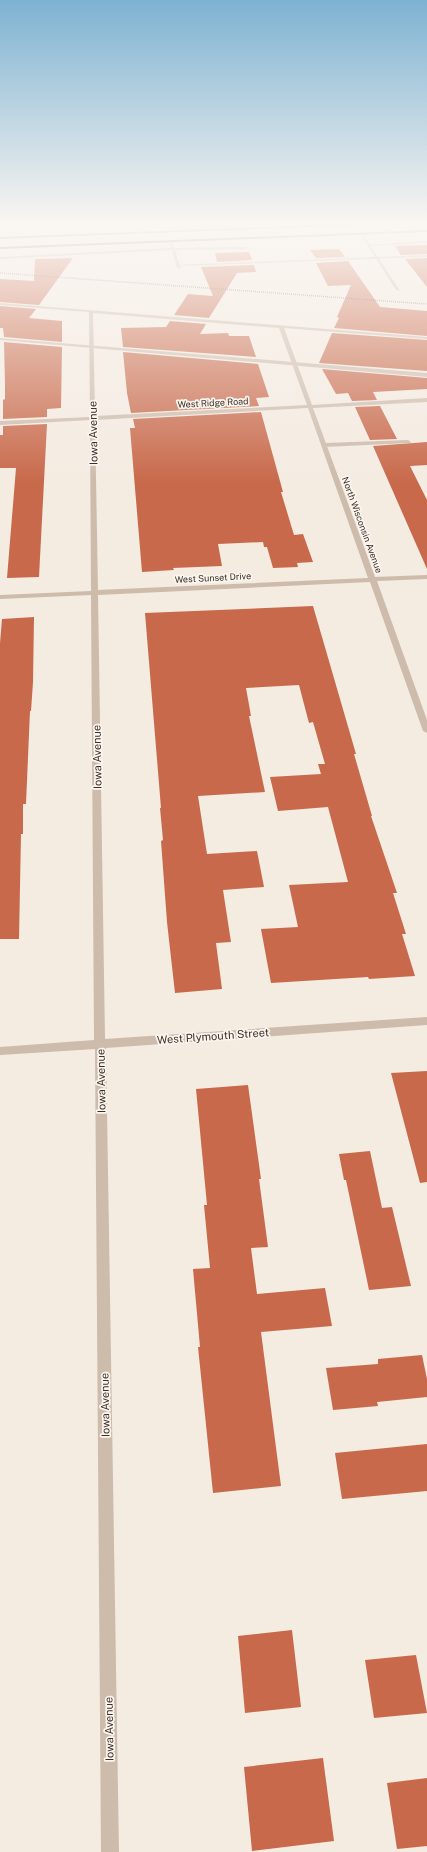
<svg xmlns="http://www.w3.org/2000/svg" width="427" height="1852" font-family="'Public Sans',sans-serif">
  <rect width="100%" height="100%" fill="#f4ebe1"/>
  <!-- building -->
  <path fill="#c8694b" d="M427 245V254L401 255 395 246Z
    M339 249 345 257 316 258 310 250Z
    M249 252 252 260 217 262 215 253Z
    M73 258 39 305 0 302V279L34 281 35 259Z
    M427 258V287L405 259Z
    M348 261 380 307 427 311V336L334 328 339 318 337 317 351 285 328 286 316 263Z
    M254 265 256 272 237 273 209 318 174 315 188 294 213 296 201 267Z
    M0 306 36 309 29 318 62 321V342L4 337 3 328H0Z
    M170 321 206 324 200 334 228 333 229 336H249L256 357 123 347 121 328 166 327Z
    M332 333 427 340V371L319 363Z
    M4 342 62 347 61 408 47 409V417L3 419V400L5 399V385Z
    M123 352 258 364 269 397 256 398 259 406 131 413 127 393Z
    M322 369 427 378V389L373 392 377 400 352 401 348 393 336 394Z
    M380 406 397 439 370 440 355 407Z
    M261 412 283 492H281L294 535 303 534 313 562 297 563 298 567 273 568 267 547H264L263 542 218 544 222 566 173 568 174 570 142 572 130 428H135L133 419Z
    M47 424 39 577 7 578 16 468H0V435H3V426Z
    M427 442V465L410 466 427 500V569L373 446Z
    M313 606 356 754H354L372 816H371L397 893H393L406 934H402L415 976 369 979 368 977 271 983 261 929 298 927 289 885 348 882 328 807 278 811 270 777 321 774 318 764H325L313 722 309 723 299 685 246 688 251 716H249L265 792 198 796 207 854 257 851 264 887 223 890 231 942 216 943 222 989 175 993 167 922 161 841 163 840 160 808H161L145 613Z
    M34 617 33 682 31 711H30L26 804H23V834H21L19 939H0V643L2 619Z
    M427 1071V1182L420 1183 391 1073Z
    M248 1085 261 1179H259L268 1247 251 1248 257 1294 325 1288 332 1326 261 1332 281 1486 213 1493 198 1347H200L193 1269 210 1268 204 1205H207L196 1089Z
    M370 1151 382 1208 392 1207 411 1286 369 1290 346 1180H344L339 1154Z
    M422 1355 427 1379V1397L377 1402 378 1406 333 1410 326 1368 378 1364V1359Z
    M427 1444V1491L342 1499 335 1453Z
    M292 1630 301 1707 245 1713 238 1636Z
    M416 1655 427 1713 374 1718 365 1660Z
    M323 1758 334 1841 252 1851 244 1767Z
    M427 1778V1846L397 1849 387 1783Z"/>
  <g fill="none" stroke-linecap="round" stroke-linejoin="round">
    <!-- service -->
    <path fill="#cdbbac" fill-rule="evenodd" d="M0 224 3 225 49 224 1 227Z
      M427 241V243L369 246 367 245Z
      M246 247 247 249 171 250 0 259V257L173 248Z
      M427 255V257L178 266 176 265Z
      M0 338 427 373V377L0 340Z
      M408 440 411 442 410 443 324 447 321 445 324 443Z"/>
    <!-- minor -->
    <path fill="#cdbbac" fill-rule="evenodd" d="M354 224 357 225 400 291 396 290Z
      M169 240 172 241 181 269 177 268Z
      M0 303 427 337V339L284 328 312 405 427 398V402L313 408 375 577 427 575V579L377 581 427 720V733L423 731 370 582 98 595 105 1039 427 1017V1025L106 1048 119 1852H101L95 1049 0 1055V1047L94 1040 91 595 0 599V595L91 591 90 420 0 425V421L90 417 89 312 0 305ZM93 313 279 328 307 405 95 416ZM308 408 368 578 98 590 95 420Z"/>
    <!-- primary -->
    <path fill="#7d675c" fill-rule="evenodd" d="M348 224H385L0 239V237Z
      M427 230V232L0 249V247Z"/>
    <!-- rail -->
    <path stroke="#3b302b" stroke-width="1.5" stroke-dasharray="0.5 1.5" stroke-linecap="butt" d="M0 273 427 304"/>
  </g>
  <!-- sky -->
  <linearGradient id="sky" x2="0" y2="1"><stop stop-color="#7eb2d2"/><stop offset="0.46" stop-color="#faf6f2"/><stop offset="1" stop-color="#faf6f2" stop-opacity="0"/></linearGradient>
  <rect width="427" height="483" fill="url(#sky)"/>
  <g text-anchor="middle" stroke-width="3.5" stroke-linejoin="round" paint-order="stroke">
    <!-- far-street labels -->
    <g font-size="9" fill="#3b302b" stroke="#fbf5ee">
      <text transform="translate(213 403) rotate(-3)" y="3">West Ridge Road</text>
      <text transform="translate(362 525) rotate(70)" y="3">North Wisconsin Avenue</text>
      <text transform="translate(213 578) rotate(-3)" y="3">West Sunset Drive</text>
    </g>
    <!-- street labels -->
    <g font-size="11" fill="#3b302b" stroke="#fbf5ee">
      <text transform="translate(93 433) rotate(-91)" y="4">Iowa Avenue</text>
      <text transform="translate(97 757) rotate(-91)" y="4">Iowa Avenue</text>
      <text transform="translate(213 1036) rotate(-4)" y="4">West Plymouth Street</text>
      <text transform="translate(101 1081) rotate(-91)" y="4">Iowa Avenue</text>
      <text transform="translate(105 1405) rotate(-91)" y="4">Iowa Avenue</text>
      <text transform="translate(109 1729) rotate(-91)" y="4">Iowa Avenue</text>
    </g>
  </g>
</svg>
